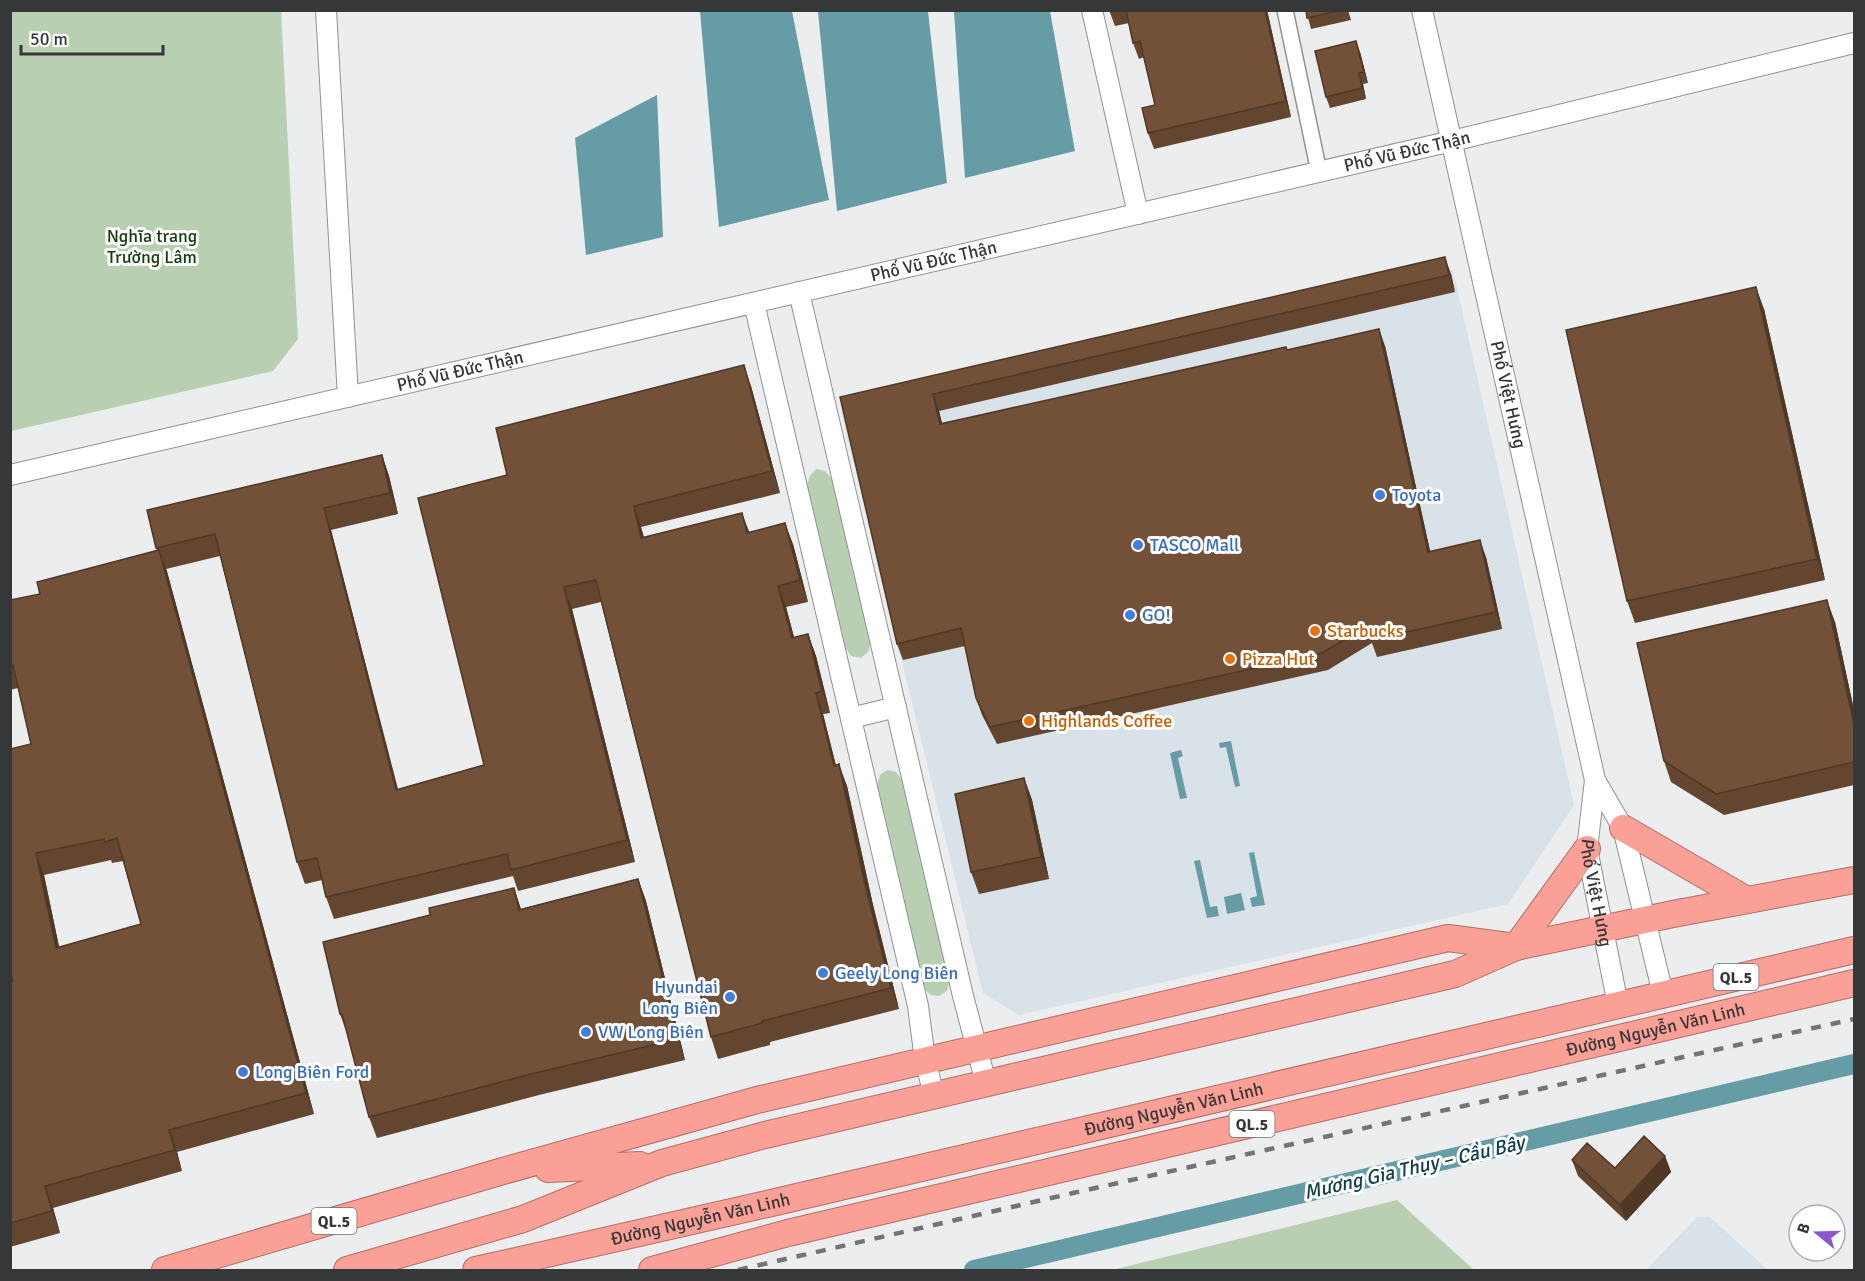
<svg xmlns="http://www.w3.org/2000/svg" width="1865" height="1281" font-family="Signika,sans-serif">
  <rect width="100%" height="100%" fill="#ebedef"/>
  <!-- built -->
  <path fill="#d9e2e8" d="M1453 270 1574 805 1508 904 1019 1015 983 993 841 412Z
    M1697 1217H1710L1768 1270H1646Z"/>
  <!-- green -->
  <path fill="#b8cfb2" d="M10 11H281L298 339 273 371 11 431Z
    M816 469 825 471 832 479 870 641 869 651 861 658 851 656 845 647 807 484 810 476Z
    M887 770 896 772 902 779 949 983 947 991 939 996 931 995 924 989 877 785 880 775Z
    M1397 1200 1474 1270H1112Z"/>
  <!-- water -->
  <path fill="#659ca6" d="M700 11H792L829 200 719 227Z
    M818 11H928L947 183 837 211Z
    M954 11H1050L1075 151 965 178Z
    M657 95 663 237 586 255 575 138Z
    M1231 741 1240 786 1235 787 1226 747 1220 748 1219 743Z
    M1181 750 1183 756 1178 758 1187 798 1180 799 1170 753Z
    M1254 852 1265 905 1252 907 1250 898 1257 896 1249 853Z
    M1200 860 1210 907 1217 906 1219 916 1207 918 1194 861Z
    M1241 893 1245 910 1227 914 1224 897Z"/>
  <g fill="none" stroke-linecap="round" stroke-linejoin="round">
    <!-- canal -->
    <path stroke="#659ca6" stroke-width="20" d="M974 1270 1854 1064"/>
    <defs>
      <path id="minor" d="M1285 10 1319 172"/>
      <g id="tertiary">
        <path d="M326 10 348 397"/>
        <path d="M1092 10 1138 214"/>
        <path id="s1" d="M1422 10 1595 780 1623 828 1663 994"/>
        <path d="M799 292 963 996 986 1083"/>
        <path d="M754 303 918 1006 925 1060 934 1095"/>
        <path id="s2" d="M10 475 1452 141 1854 43"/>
        <path d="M851 718 896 707"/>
        <path id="s3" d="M1595 780 1587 849 1618 1005"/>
      </g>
      <g id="trunk">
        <path d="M1623 828 1747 900"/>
        <path d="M548 1169 640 1165"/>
        <path d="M165 1270 503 1171 757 1100 1448 938 1516 947 1673 914 1854 880"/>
        <path d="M347 1270 523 1219 662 1163 765 1135 1455 974 1516 947 1587 849"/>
        <path id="s4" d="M476 1270 780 1201 1854 950"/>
        <path id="s5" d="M652 1270 788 1233 1854 983"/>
      </g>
    </defs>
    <!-- minor casing -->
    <use href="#minor" stroke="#909294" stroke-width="18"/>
    <!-- tertiary casing -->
    <use href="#tertiary" stroke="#909294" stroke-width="22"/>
    <!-- trunk casing -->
    <use href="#trunk" stroke="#b56c64" stroke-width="28"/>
    <!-- minor -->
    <use href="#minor" stroke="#fff" stroke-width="15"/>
    <!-- tertiary -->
    <use href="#tertiary" stroke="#fff" stroke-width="20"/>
    <!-- trunk -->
    <use href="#trunk" stroke="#fba096" stroke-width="26"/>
    <!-- rail -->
    <path stroke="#727475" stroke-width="4.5" stroke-dasharray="10 10" stroke-linecap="butt" d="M738 1270 1073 1193 1854 1019"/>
  </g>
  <!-- wall -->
  <path fill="#634530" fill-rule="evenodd" d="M1109 10H1267L1291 117 1154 149 1148 133 1155 105 1144 57 1139 59 1133 43 1129 23 1115 26Z
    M1306 10H1348L1351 20 1311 29Z
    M1360 52 1368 83 1363 84 1366 99 1330 108 1326 97Z
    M1451 274 1455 292 939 411 942 423 1287 350 1385 346 1430 551 1486 557 1502 629 1377 657 1372 643 1328 670 997 744 982 715 976 698 965 646 903 660 897 644 840 397Z
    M1764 309 1825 580 1635 623 1627 601Z
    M751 386 780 493 641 527 644 537 750 533 793 544 808 602 786 607 794 638 808 634 816 656 830 713 823 714 836 765 847 786 873 905 899 1009 770 1042V1045L718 1059 711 1037 601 602 572 609 635 862 518 891 513 876 334 919 326 897 322 880 305 884 297 862 220 556 166 569 314 1114 177 1152 182 1171 53 1208 60 1233 10 1247V981H13L31 744 18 688 10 690V600L40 594 157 550 156 548 382 455 389 476 398 514 331 530 398 789 484 765 507 475ZM111 860 112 863 123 861 141 924 59 947 44 875Z
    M1835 622 1854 710V785L1724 815 1671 782 1664 761Z
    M1024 778 1032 800 1049 879 979 894 971 872Z
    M638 879 646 901 685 1060 539 1095 377 1138 369 1117 348 1036 340 1014 430 915 514 888 521 909Z
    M1665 1156 1671 1172 1626 1221 1578 1176 1572 1160 1615 1168Z"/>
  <!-- shaded-wall -->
  <path fill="#503827" d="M1265 10H1267L1291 117 1286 101Z
    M1356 41 1360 52 1368 83 1364 72Z
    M1359 73 1363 84 1366 99 1362 88Z
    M1445 257 1451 274 1455 292 1449 275Z
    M1756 287 1764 309 1825 580 1817 559Z
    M1379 329 1385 346 1434 569 1428 552Z
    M744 365 751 386 780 493 772 471Z
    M933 394 939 411 946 440 940 424Z
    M382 455 389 476 398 514 390 493Z
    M634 506 641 527 649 559 641 538Z
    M324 508 331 530 403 811 396 790Z
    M742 513 750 534 747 533Z
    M785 523 793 544 808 602 800 580Z
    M1480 540 1486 557 1502 629 1496 612Z
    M159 550 167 571 314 1114 306 1093Z
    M778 586 786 607 800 659 792 638Z
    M564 587 572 609 635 862 627 840Z
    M1827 600 1835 622 1854 710V724Z
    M808 634 816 656 830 713 822 691Z
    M816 693 823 714 841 787 834 766Z
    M839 764 847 786 873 905 899 1009 891 988 865 884Z
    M1024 778 1032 800 1049 879 1041 857Z
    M36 853 44 875 64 970 56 948Z
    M638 879 646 901 685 1060 678 1039Z
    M514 888 521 910H519Z
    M169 1130 177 1152 182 1171 175 1150Z
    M1665 1156 1671 1172 1626 1221 1620 1205Z
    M45 1186 53 1208 60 1233 52 1211Z"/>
  <!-- building -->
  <path fill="#735038" stroke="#503827" stroke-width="1.5" fill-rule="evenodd" d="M1126 10H1265L1286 101 1148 133 1142 108 1155 105 1140 41 1133 43Z
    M1306 10H1342L1307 18Z
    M1356 41 1364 72 1359 73 1362 88 1326 97 1315 51Z
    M1445 257 1449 275 933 394 940 424 1286 347 1287 350 1379 329 1428 552 1480 540 1496 612 1371 640 1368 626 1322 653 990 727 976 698 961 628 897 644 840 397Z
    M1756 287 1817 559 1627 601 1566 330Z
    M744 365 772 471 634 506 641 538 742 513 747 533 785 523 800 580 778 586 792 638 808 634 822 691 816 693 834 766 839 764 865 884 891 988 762 1021V1023L711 1037 596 580 564 587 627 840 511 870 507 854 326 897 317 858 297 862 215 534 156 548 147 510 382 455 390 493 324 508 396 790 484 765 418 498 507 475 496 428Z
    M159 550 306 1093 169 1130 175 1150 45 1186 52 1211 10 1223V981H13L10 972V749L31 744 13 665 10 666V600L40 594 37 582ZM117 838 141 924 56 948 36 853 104 839 105 842Z
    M1827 600 1854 724V762L1716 794 1664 761 1637 643Z
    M1024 778 1041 857 971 872 955 794Z
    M638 879 678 1039 531 1074 369 1117 342 1014H340L323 942 430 915 429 908 514 888 519 910Z
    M1644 1136 1665 1156 1620 1205 1572 1160 1587 1143 1615 1168Z"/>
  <!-- markers -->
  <g fill="#3f7fe0" stroke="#fff" stroke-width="2">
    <circle cx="1380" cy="495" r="6"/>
    <circle cx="1138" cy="545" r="6"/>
    <circle cx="1130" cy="615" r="6"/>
    <circle cx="823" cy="973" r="6"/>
    <circle cx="730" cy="997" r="6"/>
    <circle cx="586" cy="1032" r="6"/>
    <circle cx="243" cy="1072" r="6"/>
  </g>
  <g fill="#e8710a" stroke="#fff" stroke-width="2">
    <circle cx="1315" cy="631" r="6"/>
    <circle cx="1230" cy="659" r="6"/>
    <circle cx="1029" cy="721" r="6"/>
  </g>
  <g text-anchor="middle" stroke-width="6" stroke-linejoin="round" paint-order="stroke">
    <!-- shield labels -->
    <g fill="#fff" stroke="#727374" stroke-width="1.5">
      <rect x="1713.5" y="964" width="45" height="26" rx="4.5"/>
      <rect x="1229.5" y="1111" width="45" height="26" rx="4.5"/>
      <rect x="311.5" y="1208" width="45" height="26" rx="4.5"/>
    </g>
    <g font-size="16" font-weight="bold" fill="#363738">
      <text x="1736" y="983">QL.5</text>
      <text x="1252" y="1130">QL.5</text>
      <text x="334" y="1227">QL.5</text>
    </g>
    <!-- street labels -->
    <g font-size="18" fill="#363738" stroke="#fff">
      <text dy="6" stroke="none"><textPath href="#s2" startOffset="1434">Phố Vũ Đức Thận</textPath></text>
      <text dy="6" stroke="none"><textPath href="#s2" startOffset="948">Phố Vũ Đức Thận</textPath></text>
      <text dy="6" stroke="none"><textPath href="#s2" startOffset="462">Phố Vũ Đức Thận</textPath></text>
      <text dy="6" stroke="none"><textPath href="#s1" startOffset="394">Phố Việt Hưng</textPath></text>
      <text dy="6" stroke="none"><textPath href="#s3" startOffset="114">Phố Việt Hưng</textPath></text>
      <text dy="6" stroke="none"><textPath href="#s5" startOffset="1032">Đường Nguyễn Văn Linh</textPath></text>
      <text dy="6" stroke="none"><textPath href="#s4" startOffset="716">Đường Nguyễn Văn Linh</textPath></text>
      <text dy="6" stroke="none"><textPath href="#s4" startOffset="230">Đường Nguyễn Văn Linh</textPath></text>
    </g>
    <!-- park labels -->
    <g font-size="18" fill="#163d0b" stroke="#fff">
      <text x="152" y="242">Nghĩa trang<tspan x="152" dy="21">Trường Lâm</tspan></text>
    </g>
    <!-- shop labels -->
    <g font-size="18" fill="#366cbe" stroke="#fff" text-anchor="start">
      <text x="1392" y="501">Toyota</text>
      <text x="1150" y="551">TASCO Mall</text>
      <text x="1142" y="621">GO!</text>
      <text x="835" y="979">Geely Long Biên</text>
      <text x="718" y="993" text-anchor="end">Hyundai<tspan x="718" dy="21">Long Biên</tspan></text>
      <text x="598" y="1038">VW Long Biên</text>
      <text x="255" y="1078">Long Biên Ford</text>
    </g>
    <!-- food labels -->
    <g font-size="18" fill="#c56008" stroke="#fff" text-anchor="start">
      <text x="1327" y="637">Starbucks</text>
      <text x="1242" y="665">Pizza Hut</text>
      <text x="1041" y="727">Highlands Coffee</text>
    </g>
    <!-- water labels -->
    <g font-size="20" font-style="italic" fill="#0e414a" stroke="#fff">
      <text transform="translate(1414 1167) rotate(-13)" y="7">Mương Gia Thụy – Cầu Bây</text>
    </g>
  </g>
  <!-- border -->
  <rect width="1865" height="1281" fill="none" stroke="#363738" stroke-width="24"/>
  <!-- north arrow -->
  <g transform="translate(1817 1233) rotate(289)"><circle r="28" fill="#ffffff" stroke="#afafaf" stroke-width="1.5"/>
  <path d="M0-4.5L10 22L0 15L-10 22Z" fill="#8a57d0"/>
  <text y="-9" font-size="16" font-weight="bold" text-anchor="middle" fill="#363738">B</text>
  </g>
  <!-- scale -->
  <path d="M21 45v9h142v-9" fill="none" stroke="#363738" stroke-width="3"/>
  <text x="30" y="45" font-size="18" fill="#363738" stroke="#ffffff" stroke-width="4.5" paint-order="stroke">50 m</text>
</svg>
